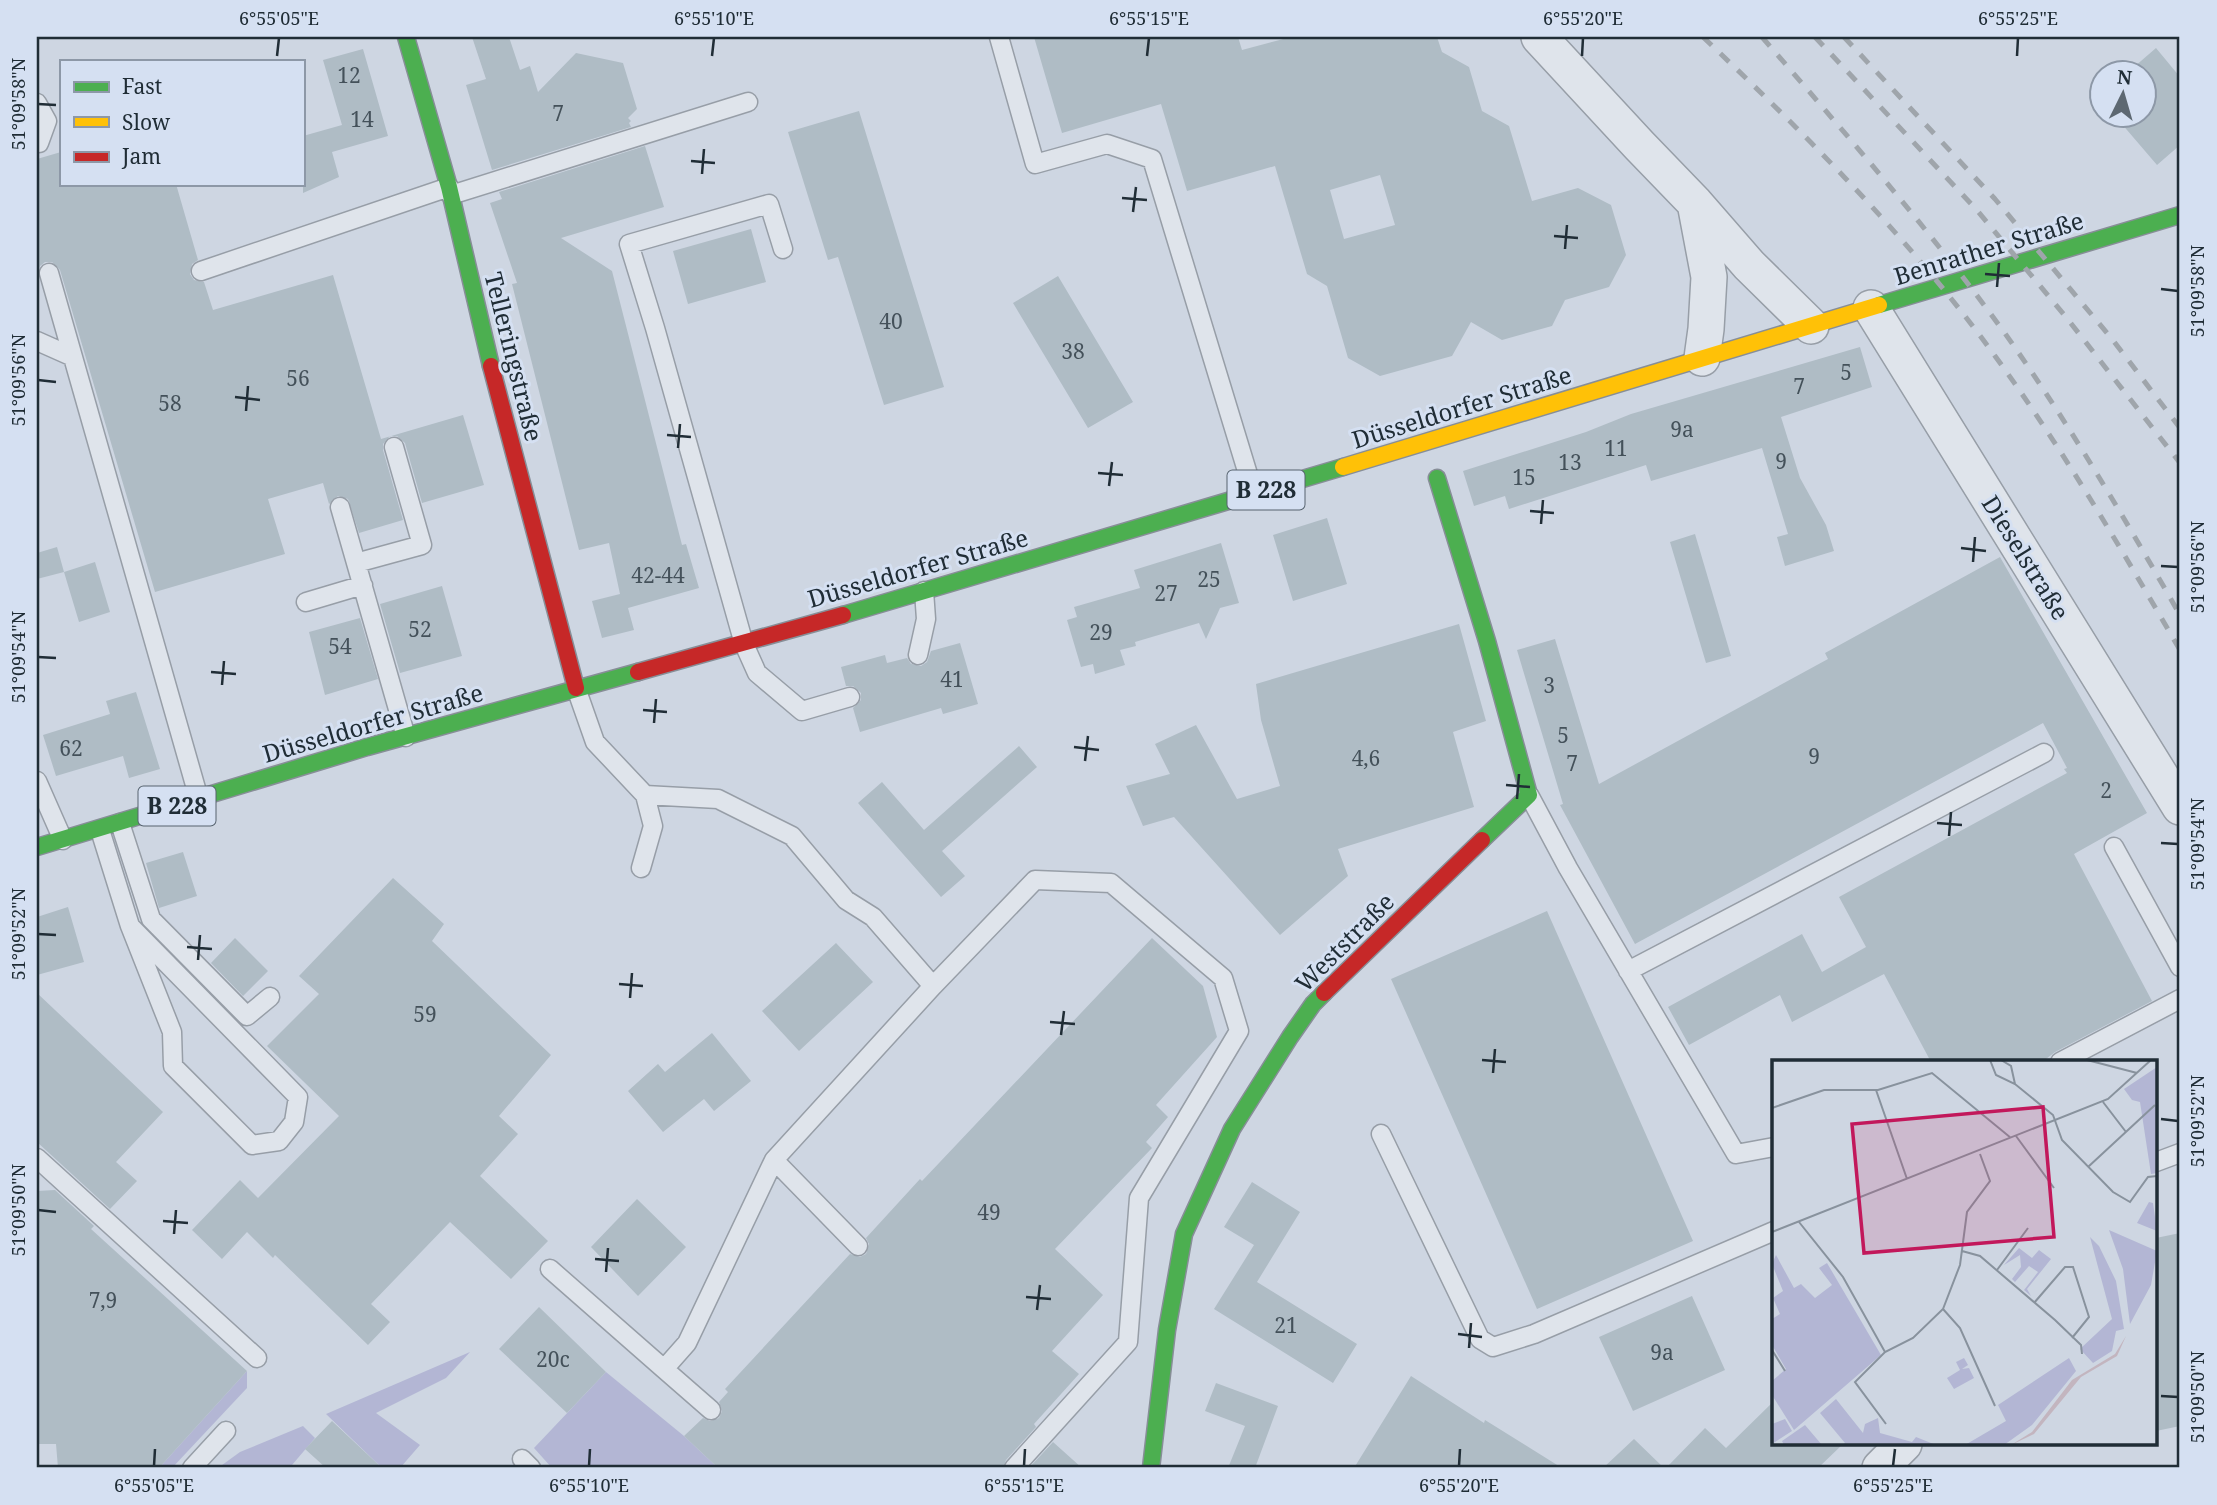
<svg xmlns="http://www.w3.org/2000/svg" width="2217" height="1505" font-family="'Noto Serif',serif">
  <rect width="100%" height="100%" fill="#ced6e2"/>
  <!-- green -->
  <path fill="#b3b6d4" d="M470 1352 446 1378 376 1413 420 1445 400 1468H382L326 1414Z
    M247 1371V1388L172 1468H159Z
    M606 1372 684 1436 718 1468H552L534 1448Z
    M303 1426 315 1438 292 1465 295 1468H218L240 1452Z"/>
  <!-- building -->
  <path fill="#afbcc5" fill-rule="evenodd" d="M472 37H509L520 70 530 66 538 92 576 53 623 63 637 109 628 118 631 121 629 123 631 127 492 170 466 85 486 79Z
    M1034 37H1238L1242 50 1291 37H1437L1442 52 1469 67 1482 111 1509 126 1532 201 1578 188 1611 205 1626 255 1609 287 1565 300 1552 326 1502 340 1471 322 1452 356 1380 376 1348 358 1327 286 1307 274 1275 166 1187 191 1161 104 1062 133ZM1380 175 1395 225 1344 239 1330 190Z
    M2156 48 2180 77V145L2157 165 2115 116H2144V74H2126Z
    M363 49 388 136 332 152 339 177 303 193V136L342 125 323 60Z
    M859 111 944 387 884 405 838 257 828 260 788 132Z
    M645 146 664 207 561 238 612 271 682 545 686 544 699 588 628 608 634 630 602 638 592 601 620 594 609 543 579 550 512 284 517 283 490 203 502 199 499 192Z
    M61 152V184H176L198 260 192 264 190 274 194 280 204 282 213 310 333 275 381 439 463 415 484 485 422 503 405 443 397 436H390L383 444V450L403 520 359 533 348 499 338 496 329 504 323 483 268 499 285 554 155 592 60 270 52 262H45L40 266 37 276V159Z
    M751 229 766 282 688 304 673 251Z
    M1058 276 1133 402 1088 428 1013 303Z
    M1860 347 1872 387 1781 417 1800 478 1826 525 1834 551 1785 566 1777 537 1788 534 1762 448 1651 481 1646 465 1509 509 1505 496 1474 506 1463 471 1586 432 1631 414Z
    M1327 518 1347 584 1293 601 1273 535Z
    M1695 534 1731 656 1706 663 1670 542Z
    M1221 543 1239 603 1220 608 1206 639 1199 623 1135 642 1136 646 1120 650 1125 665 1095 674 1093 664 1081 667 1067 620 1077 617 1074 607 1140 588 1134 570Z
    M57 547 64 572 37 579V553Z
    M2000 557 2147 813 2074 854 2152 1001 2055 1052 2042 1062H1931L1884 974 1792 1022 1780 995 1689 1045 1668 1007 1802 934 1822 972 1866 947 1839 897 2067 773 2064 769 2067 768 2043 723 1635 944 1560 805 1563 804 1517 650 1555 639 1599 784 1828 659 1825 653Z
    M95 562 110 612 79 622 64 572Z
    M442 586 462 656 400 673 380 604Z
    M360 618 378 679 325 695 309 632Z
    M1459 624 1486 721 1453 732 1474 807 1338 849 1348 876 1280 935 1174 817 1143 826 1126 786 1170 774 1155 744 1196 725 1237 799 1280 786 1261 720 1256 684Z
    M960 643 978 704 943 714 941 708 860 732 853 708 861 700V693L853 686H846L841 667 885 655 887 663 907 658 911 664 921 666 927 662 931 651Z
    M136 692 160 769 129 778 123 756 56 776 43 735 110 714 106 701Z
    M1019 746 1037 767 942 851 965 876 941 897 858 803 882 782 924 830Z
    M183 852 197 896 159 908 146 863Z
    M393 878 444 924 432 941 551 1055 499 1116 518 1134 480 1176 548 1241 511 1279 450 1222 371 1304 390 1322 368 1345 275 1255 273 1258 247 1232 222 1259 192 1230 240 1180 258 1198 339 1116 267 1046 319 994 299 976Z
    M68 907 84 962 37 975V917Z
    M1547 911 1693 1241 1537 1309 1391 979Z
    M235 938 268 971 243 996 211 963Z
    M1152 938 1203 986 1217 1037 1156 1105 1168 1117 1146 1142 1152 1148 1055 1249 1103 1295 1052 1351 1079 1374 1034 1424 1036 1427 1006 1460 1003 1468H718L684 1436 703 1418 710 1421 719 1418 722 1411 719 1402 728 1392 725 1389 850 1254 860 1257 866 1254 869 1244 866 1238 920 1179 922 1181Z
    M836 943 873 982 799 1051 762 1011Z
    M37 993 163 1112 116 1162 137 1181 110 1209 37 1142Z
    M712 1033 751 1081 714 1111 704 1099 663 1132 628 1091 658 1064 665 1072Z
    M1252 1182 1300 1212 1257 1282 1357 1344 1333 1383 1214 1309 1254 1245 1224 1227Z
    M55 1190 94 1226 91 1229 247 1371 159 1468H58L56 1444H37V1191Z
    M637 1199 686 1247 638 1296 591 1247Z
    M2180 1233V1426L2156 1431V1238Z
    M1692 1296 1725 1370 1633 1411 1599 1337Z
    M539 1307 606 1372 567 1413 499 1349Z
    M1411 1376 1484 1423 1485 1420 1562 1468H1354Z
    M1216 1383 1278 1406 1255 1468H1228L1245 1426 1205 1411Z
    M1774 1401V1444H1843L1818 1468H1666L1705 1428 1726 1448Z
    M332 1421 382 1468H326L305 1449Z
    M1634 1439 1664 1468H1603Z
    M1053 1442 1082 1468H1029Z"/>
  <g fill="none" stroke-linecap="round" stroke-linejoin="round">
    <defs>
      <path id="lane" d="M999 37 1035 164 1107 144 1152 159 1254 494
        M37 103 47 121 39 143H37
        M451 195 748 102
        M783 249 769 204 629 244 655 328 744 644 757 673 802 711 850 697
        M201 271 449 187
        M49 273 199 799
        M37 341 73 357
        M340 507 406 737
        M356 563 422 545 394 447
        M306 602 363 585
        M918 655 926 619 924 591
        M576 688 595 742 645 795 653 826 641 868
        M37 781 63 840
        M645 795 718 799 792 836 846 900 873 917 933 986 1035 880 1111 883 1223 978 1239 1031 1139 1198 1128 1342 1014 1468
        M1529 795 1568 868 1736 1154 1774 1147
        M120 823 151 919 247 1016 270 997
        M100 830 130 926 298 1097 294 1122 279 1141 252 1145 173 1066 172 1032 130 926
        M2114 847 2180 967
        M1628 971 2044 753
        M2060 1062 2180 999
        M1381 1134 1480 1339 1493 1347 1534 1334 1774 1231
        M37 1158 257 1358
        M774 1160 858 1246
        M2156 1162 2180 1153
        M550 1269 664 1369
        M711 1410 664 1369 687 1343 774 1160 933 986
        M522 1459 531 1468
        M192 1468 226 1431"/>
      <path id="street" d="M1539 37 1639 145 1695 203 1749 265 1811 326
        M1695 203 1709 277 1706 329 1702 358
        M1871 308 2180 807
        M1880 1468 1904 1444"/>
      <path id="fast" d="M406 37 449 187 491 366
        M1879 305 2180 215
        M1437 478 1487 641 1529 795 1482 840
        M843 615 1343 467
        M37 847 367 747 638 672
        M1151 1468 1167 1330 1184 1234 1232 1129 1290 1037 1313 1004 1324 993"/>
      <path id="slow" d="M1343 467 1879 305"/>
      <path id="jam" d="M491 366 576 688
        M638 672 843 615
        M1324 993 1482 840"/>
    </defs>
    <!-- lane casing -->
    <use href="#lane" stroke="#979ea7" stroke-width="21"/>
    <!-- street casing -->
    <use href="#street" stroke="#979ea7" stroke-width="38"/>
    <!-- fast casing -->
    <use href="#fast" stroke="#878e97" stroke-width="19"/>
    <!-- slow casing -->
    <use href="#slow" stroke="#878e97" stroke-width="19"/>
    <!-- jam casing -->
    <use href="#jam" stroke="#878e97" stroke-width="19"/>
    <!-- lane -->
    <use href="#lane" stroke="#dfe4eb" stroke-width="18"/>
    <!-- street -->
    <use href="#street" stroke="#dfe4eb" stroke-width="35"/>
    <!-- fast -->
    <use href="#fast" stroke="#4caf50" stroke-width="16"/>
    <!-- slow -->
    <use href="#slow" stroke="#ffc107" stroke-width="16"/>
    <!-- jam -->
    <use href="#jam" stroke="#c62828" stroke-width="16"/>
    <!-- rail -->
    <path stroke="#9fa5ab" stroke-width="5" stroke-dasharray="12 12" stroke-linecap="butt" d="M1703 37C1803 132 1901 230 1984 341 2057 439 2119 545 2180 650
      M1762 37C1845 133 1929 229 2004 332 2068 422 2125 519 2180 615
      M1815 37 1975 208 2066 317 2180 463
      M1844 37 1995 199 2112 339 2180 428"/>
  </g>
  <!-- ticks -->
  <path fill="none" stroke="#202d36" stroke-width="2.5" d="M277 56 279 38M712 56 714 38M1147 56 1149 38M1582 56 1583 38M2017 56 2018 38M38 104 56 105M691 161 715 163M702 174 704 149M1122 198 1147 200M1133 212 1136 187M1554 236 1578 238M1565 249 1567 225M1985 274 2010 276M1997 287 1999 263M2161 289 2178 291M38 380 56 382M235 397 260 400M246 411 248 386M667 435 691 437M678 448 680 424M1098 473 1123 475M1109 486 1112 462M1530 511 1554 513M1541 524 1543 500M1961 548 1986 551M1973 562 1975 537M2161 566 2178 567M38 657 56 658M211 672 236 674M222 685 224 661M643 710 667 712M654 723 656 699M1074 747 1099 750M1085 761 1088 736M1506 785 1530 787M1517 799 1519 774M1937 823 1962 825M1949 836 1951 812M2161 843 2178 844M38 934 56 935M187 947 212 949M198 960 200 935M619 984 643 986M630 998 632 973M1050 1022 1075 1024M1061 1035 1064 1011M1482 1060 1506 1062M1493 1073 1495 1049M2161 1119 2178 1121M38 1210 56 1212M163 1221 188 1223M174 1234 176 1210M595 1259 619 1261M606 1272 608 1248M1026 1297 1051 1299M1037 1310 1040 1285M1458 1334 1482 1337M1469 1348 1471 1323M2161 1396 2178 1397M154 1466 155 1449M589 1466 590 1449M1024 1466 1025 1449M1459 1466 1460 1449M1893 1466 1895 1449"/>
  <g text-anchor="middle" stroke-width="6" stroke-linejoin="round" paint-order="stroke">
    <!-- number labels -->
    <g font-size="21" fill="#44515a">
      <text x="349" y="83">12</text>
      <text x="558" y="121">7</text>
      <text x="362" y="127">14</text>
      <text x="891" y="329">40</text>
      <text x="1073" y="359">38</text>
      <text x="1846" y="380">5</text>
      <text x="298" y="386">56</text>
      <text x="1799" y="394">7</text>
      <text x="170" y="411">58</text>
      <text x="1682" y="437">9a</text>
      <text x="1616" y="456">11</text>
      <text x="1781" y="469">9</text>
      <text x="1570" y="470">13</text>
      <text x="1524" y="485">15</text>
      <text x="658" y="583">42-44</text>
      <text x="1209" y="587">25</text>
      <text x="1166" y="601">27</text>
      <text x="420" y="637">52</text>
      <text x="1101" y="640">29</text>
      <text x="340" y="654">54</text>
      <text x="952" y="687">41</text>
      <text x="1549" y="693">3</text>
      <text x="1563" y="743">5</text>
      <text x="71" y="756">62</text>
      <text x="1814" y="764">9</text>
      <text x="1366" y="766">4,6</text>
      <text x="1572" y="771">7</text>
      <text x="2106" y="798">2</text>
      <text x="425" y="1022">59</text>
      <text x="989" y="1220">49</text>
      <text x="103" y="1308">7,9</text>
      <text x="1286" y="1333">21</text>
      <text x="1662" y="1360">9a</text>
      <text x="553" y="1367">20c</text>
    </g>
    <!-- shield labels -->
    <g fill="#d5e0f2" stroke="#56636e" stroke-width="2">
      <rect x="1227.5" y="470.5" width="77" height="39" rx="5"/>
      <rect x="138.5" y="786.5" width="77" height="39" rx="5"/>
    </g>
    <g font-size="23" font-weight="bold" fill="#202d36">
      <text x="1266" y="498">B 228</text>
      <text x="177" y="814">B 228</text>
    </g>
    <!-- street labels -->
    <g font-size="24" fill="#202d36" stroke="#d5e0f2">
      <text transform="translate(1989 249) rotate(-17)" y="8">Benrather Straße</text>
      <text transform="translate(513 357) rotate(76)" y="8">Telleringstraße</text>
      <text transform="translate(1462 408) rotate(-17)" y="8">Düsseldorfer Straße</text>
      <text transform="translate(2025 558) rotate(58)" y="8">Dieselstraße</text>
      <text transform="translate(918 569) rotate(-16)" y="8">Düsseldorfer Straße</text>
      <text transform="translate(373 724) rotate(-16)" y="8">Düsseldorfer Straße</text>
      <text transform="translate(1345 943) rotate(-45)" y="8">Weststraße</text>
    </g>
  </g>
  <!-- overview -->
  <g transform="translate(1772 1060)">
    <rect width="385" height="385" fill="#ced6e2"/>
    <path d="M385 7V113L379 114 368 42 360 40 352 29ZM377 142 381 143 385 171 365 163ZM337 170 385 191 379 225 358 264 351 209ZM318 177 327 186 344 221 352 269 344 271 340 291 321 303 308 289 340 259ZM247 188 260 198 267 190 279 199 255 229 259 236 252 230 266 212 257 206 243 222 240 219 249 207 248 195 232 205ZM4 195 22 228 29 224 43 238 60 225 47 208 55 203 109 295 22 370 0 335V321L14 309 0 285V259L8 254 1 238 11 231 0 204ZM192 298 196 305 190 309 197 308 202 318 182 329 175 318 188 310 184 302ZM297 298 304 311 260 365 232 385H193L234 361 226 345ZM64 339 91 373 93 364 106 358 108 373 140 382 144 377 164 385H70L73 383 48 353ZM13 359 20 371 0 384V364ZM33 365 50 385H12L10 381Z" fill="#b3b6d4"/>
    <path d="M354 276 345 296 309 317 262 374 239 385 260 372 300 320 343 294Z" fill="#c3b5bf"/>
    <path fill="none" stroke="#88929d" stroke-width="2" d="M218 0 224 15 243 24 281 55 290 80 341 132 358 142 376 117 385 116M229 0 239 6 243 24M315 0 365 13M104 30 135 119M331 42 354 72M0 48 52 30H106L160 13 239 78M244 76 282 128M316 107 383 45M27 162 71 217 113 292M0 172 336 39 379 0M190 191 208 196 283 260 309 285 310 294M225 210 256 168M262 243 293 207H301L317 257 300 278M171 249 188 268 223 346M0 290 13 311M114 364 83 322 113 292 141 278 171 249 188 205 195 152 218 121 208 94"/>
    <path fill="#c2185b" fill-opacity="0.15" stroke="#c2185b" stroke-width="3.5" d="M271 47 282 177 92 193 80 64Z"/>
    <rect width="385" height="385" fill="none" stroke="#202d36" stroke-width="3.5"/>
  </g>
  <!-- border -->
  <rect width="2217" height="1505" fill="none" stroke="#d5e0f2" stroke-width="77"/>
  <!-- legend -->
  <rect x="60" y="60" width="245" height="126" fill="#d5e0f2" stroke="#8d98a7" stroke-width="2"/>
  <rect x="74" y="82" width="35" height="10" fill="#4caf50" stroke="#8d98a7" stroke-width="2"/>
  <text x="122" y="94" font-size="21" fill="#202d36">Fast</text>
  <rect x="74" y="117" width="35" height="10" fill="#ffc107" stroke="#8d98a7" stroke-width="2"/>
  <text x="122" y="130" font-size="21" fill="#202d36">Slow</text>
  <rect x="74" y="152" width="35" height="10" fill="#c62828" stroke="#8d98a7" stroke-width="2"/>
  <text x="122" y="164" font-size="21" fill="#202d36">Jam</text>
  <!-- north arrow -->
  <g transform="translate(2123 94) rotate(5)"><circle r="33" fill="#d5e0f2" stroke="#8d98a7" stroke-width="2"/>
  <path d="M0-5L12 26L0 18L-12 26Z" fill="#5d6872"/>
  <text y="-10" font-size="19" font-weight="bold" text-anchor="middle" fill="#202d36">N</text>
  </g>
  <rect x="38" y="38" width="2140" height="1428" fill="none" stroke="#202d36" stroke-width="2.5"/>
  <g font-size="18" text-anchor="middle" fill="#202d36">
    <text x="279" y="25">6°55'05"E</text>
    <text x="714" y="25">6°55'10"E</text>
    <text x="1149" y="25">6°55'15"E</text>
    <text x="1583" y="25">6°55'20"E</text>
    <text x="2018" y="25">6°55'25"E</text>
    <text transform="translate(19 104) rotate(-90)" y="6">51°09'58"N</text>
    <text transform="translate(2198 291) rotate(-90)" y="6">51°09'58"N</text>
    <text transform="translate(19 380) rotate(-90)" y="6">51°09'56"N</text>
    <text transform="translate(2198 567) rotate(-90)" y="6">51°09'56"N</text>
    <text transform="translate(19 657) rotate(-90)" y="6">51°09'54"N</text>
    <text transform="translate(2198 844) rotate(-90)" y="6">51°09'54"N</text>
    <text transform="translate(19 934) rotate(-90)" y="6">51°09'52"N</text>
    <text transform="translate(2198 1121) rotate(-90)" y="6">51°09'52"N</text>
    <text transform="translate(19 1210) rotate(-90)" y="6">51°09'50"N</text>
    <text transform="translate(2198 1397) rotate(-90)" y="6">51°09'50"N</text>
    <text x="154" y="1492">6°55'05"E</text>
    <text x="589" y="1492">6°55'10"E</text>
    <text x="1024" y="1492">6°55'15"E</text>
    <text x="1459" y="1492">6°55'20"E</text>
    <text x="1893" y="1492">6°55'25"E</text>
  </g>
</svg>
